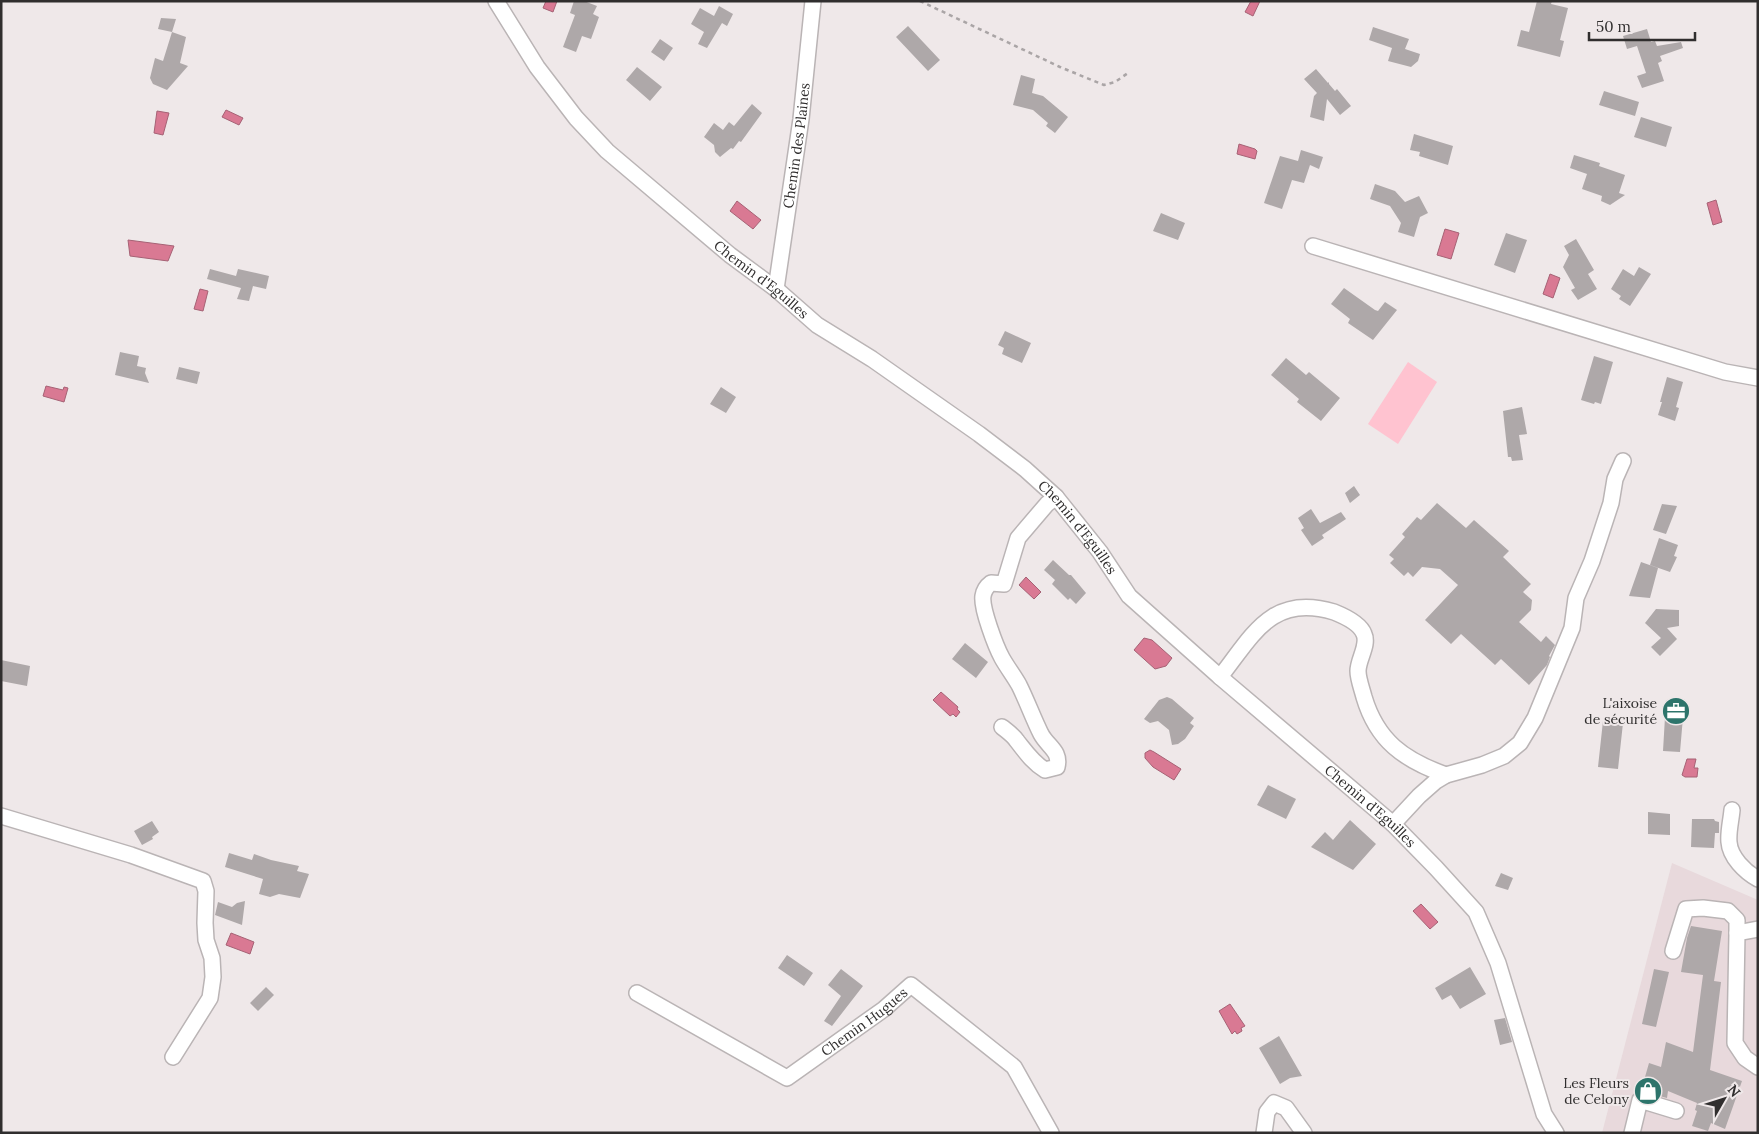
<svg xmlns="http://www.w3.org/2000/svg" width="1759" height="1134" font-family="Lora,serif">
  <rect width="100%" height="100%" fill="#efe8e9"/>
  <!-- built -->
  <path fill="#e8d9dc" d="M1672 863 1758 900V1131L1747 1133H1602Z"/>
  <!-- green -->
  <path fill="#ffc3d0" d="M1408 362 1437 382 1398 444 1368 424Z"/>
  <!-- water -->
  <path fill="#d97993" stroke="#a66275" d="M546 1H557L553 12 543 8Z
    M1251 1H1260L1253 16 1245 12Z
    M226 110 243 118 239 125 222 117Z
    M157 111 169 113 163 135 154 133Z
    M1239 144 1255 149 1257 151 1255 159 1237 154Z
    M1716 200 1722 222 1713 225 1707 203Z
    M737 201 761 220 753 229 730 211Z
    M1445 229 1459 233 1451 259 1437 255Z
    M128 240 174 246 168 261 130 256Z
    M1550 274 1560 278 1553 298 1543 294Z
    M200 289 208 291 203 311 194 309Z
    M46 386 63 390 64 387 68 388 64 402 43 396Z
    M1026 577 1041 592 1034 599 1019 585Z
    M1144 638 1152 640 1172 658 1166 666 1155 669 1134 650Z
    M941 692 958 707 957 709 960 712 956 717 953 714 950 716 933 700Z
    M1150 750 1154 752 1181 769 1174 780 1153 767 1145 758V753Z
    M1687 759H1696L1694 768H1698L1697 777H1685L1682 775Z
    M1421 904 1438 922 1430 929 1413 911Z
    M231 933 254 942 250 954 226 945Z
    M1230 1004 1245 1026 1241 1028 1242 1031 1237 1034 1235 1031 1232 1034 1219 1011Z"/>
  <!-- building -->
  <path fill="#aea8a9" d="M574 1H584L597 6 593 14 599 17 591 39 582 36 576 52 563 47 575 15 570 13Z
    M1537 1H1552L1551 4 1568 8 1560 40 1564 41 1560 57 1517 46 1521 30 1529 32Z
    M719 6 733 14 727 26 722 23 707 48 698 44 704 32 691 24 700 8 714 16Z
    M161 18 176 19 172 32 186 37 180 63 188 66 167 90 153 84 150 78 155 58 163 61 172 32 158 29Z
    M908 26 940 60 928 71 896 37Z
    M1373 27 1409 39 1405 49 1420 54 1418 61 1411 67 1388 61 1392 48 1369 40Z
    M1647 29 1651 42 1655 41 1657 46 1681 42 1683 48 1660 56 1662 61 1658 63 1664 81 1642 88 1637 76 1646 73 1637 46 1627 49 1623 36Z
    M660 39 673 48 664 61 651 52Z
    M637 67 662 87 650 101 626 80Z
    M1316 69 1328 83 1329 82V84L1335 91 1337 89 1351 106 1340 115 1327 99 1324 121 1310 117 1314 96 1317 93 1304 79Z
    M1021 75 1035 79 1032 93 1043 96 1068 117 1055 133 1046 126 1048 123 1033 110 1013 105Z
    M1604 91 1639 102 1635 116 1599 105Z
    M752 104 762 113 741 142 739 141 733 149 731 148 720 157 715 152 714 145 704 137 714 123 723 130 729 122 734 126Z
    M1641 117 1672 127 1666 147 1634 137Z
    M1414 134 1453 146 1448 165 1419 156 1420 152 1410 150Z
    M1301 150 1323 157 1319 169 1310 165 1304 183 1292 180 1282 209 1264 203 1280 156 1298 161Z
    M1574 155 1600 163 1599 166 1625 175 1619 193 1625 195 1610 205 1601 201 1602 196 1582 189 1587 174 1570 168Z
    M1375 184 1395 191 1405 202 1419 196 1428 213 1420 217 1414 237 1398 232 1401 223 1390 206 1370 199Z
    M1161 213 1185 223 1178 240 1153 231Z
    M1506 233 1527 240 1515 273 1494 265Z
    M1576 239 1594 270 1588 274 1597 289 1578 300 1571 290 1575 288 1563 267 1569 255 1564 246Z
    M1639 267 1651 274 1630 306 1619 299 1621 296 1611 289 1623 269 1634 276Z
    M210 269 236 276 238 269 269 276 266 289 253 286 249 301 237 299 241 288 207 279Z
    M1344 288 1375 310 1378 311 1385 302 1397 310 1373 340 1348 323 1350 319 1331 304Z
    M1005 331 1031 343 1022 363 1002 354 1004 348 998 345Z
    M120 352 139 356 137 366 146 368 145 373 149 383 115 375Z
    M1594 356 1613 362 1601 404 1595 402 1594 404 1581 400Z
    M1286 358 1306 375 1309 372 1340 398 1321 421 1297 402 1299 399 1271 375Z
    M179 367 200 372 197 384 176 379Z
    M1667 377 1683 382 1676 407 1679 408 1675 421 1658 415 1662 402H1660Z
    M721 387 736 397 726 413 710 404Z
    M1522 407 1527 434 1519 435 1523 460 1512 461 1511 457H1508L1503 411Z
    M1354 486 1360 495 1350 503 1345 493Z
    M1437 503 1466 528 1474 520 1509 551 1503 557 1531 584 1523 592 1532 600 1531 610 1519 622 1541 642 1546 636 1555 645 1549 656 1550 657 1547 665 1529 685 1501 659 1495 665 1461 634 1451 644 1425 620 1458 585 1440 569 1422 567 1413 577 1408 572 1404 576 1390 563 1394 559 1389 555 1405 537 1402 534 1417 517 1421 520Z
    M1662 504 1677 506 1666 534 1653 530Z
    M1311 509 1320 523 1341 512 1346 519 1322 535 1324 538 1312 546 1301 530 1304 528 1298 518Z
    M1659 538 1678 545 1674 556 1677 557 1670 572 1650 565Z
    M1053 560 1069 575H1071L1086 593 1076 604 1070 598 1068 600 1052 584 1055 580 1044 570Z
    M1641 562 1658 568 1650 598 1629 596Z
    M1656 609 1679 610V626L1667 628 1677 639 1660 656 1651 647 1661 638 1645 623Z
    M965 643 988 662 976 678 952 659Z
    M1 660 30 666 27 686 1 681Z
    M1167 697 1172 699 1194 718 1190 723 1194 726 1185 739 1178 744 1172 745 1169 730 1158 721 1150 723 1144 719 1159 700Z
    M1666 700 1680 702 1678 717H1683L1680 752 1663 751Z
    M1603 721 1623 723 1618 769 1598 767Z
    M1268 785 1296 799 1286 819 1257 805Z
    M1648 812 1670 814V835L1648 834Z
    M1692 819H1714L1715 821 1719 822V833H1715L1714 848 1691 847Z
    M1350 820 1376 844 1353 870 1311 847 1325 832 1333 840Z
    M152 821 159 832 152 837 153 839 142 845 134 831Z
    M229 853 252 860 254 854 271 860 299 866 297 871 309 874 300 898 279 894 270 897 259 894 263 879 225 867Z
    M1501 873 1513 878 1508 890 1495 886Z
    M245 901 242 925 215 915 218 902 232 907 237 903Z
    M1691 926 1722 931 1714 981 1721 982 1710 1070 1742 1081 1725 1129 1711 1123 1708 1131 1692 1126 1697 1111 1695 1110 1697 1103 1668 1091 1667 1098 1641 1091 1649 1063 1661 1067 1666 1042 1693 1052 1703 975 1681 972 1687 938Z
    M787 955 813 973 804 986 778 968Z
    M1470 967 1486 994 1460 1009 1451 995 1442 1000 1435 988Z
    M841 969 863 986 832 1026 824 1021 841 996 828 985Z
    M1654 969 1669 972 1656 1027 1642 1024Z
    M266 987 274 995 258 1011 250 1003Z
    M1505 1018 1512 1042 1500 1045 1494 1020Z
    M1279 1036 1302 1076 1290 1078 1280 1084 1259 1048Z"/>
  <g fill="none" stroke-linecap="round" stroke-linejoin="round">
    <defs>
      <g id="minor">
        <path id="s1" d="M496 1 537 67 576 118 607 151 730 255 776 289 817 325 872 359 979 434 1025 469 1056 497 1100 552 1129 596 1220 677 1393 824 1436 868 1476 912 1498 963 1544 1114 1556 1133"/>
        <path d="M1313 246 1725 372 1758 378"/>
        <path id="s2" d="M776 289 801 119 813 1"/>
        <path d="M1220 677C1253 635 1272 593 1334 612 1344 616 1360 623 1364 634 1369 645 1358 659 1358 671 1358 679 1362 689 1364 697 1377 741 1404 760 1446 775"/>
        <path d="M1002 727C1007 731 1013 735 1017 741 1025 751 1033 763 1045 770L1057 767C1061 751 1048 747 1041 734 1033 718 1027 701 1019 685 1014 676 1007 667 1002 658 996 647 981 608 983 596 984 590 987 586 991 583L1004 584 1018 538 1047 504 1056 497"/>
        <path d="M1732 810C1731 821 1728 832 1729 842 1730 857 1745 872 1758 879"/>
        <path d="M1 816 131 855 203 881 206 891 205 923 206 940 212 958 213 977 210 998 173 1057"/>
        <path d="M1393 824 1419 796 1436 781 1446 775 1482 765 1504 756 1520 743 1535 718 1572 628 1576 598 1592 561 1611 503 1615 479 1623 461"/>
        <path d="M1758 929 1737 933 1735 1043 1745 1058 1758 1067"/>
        <path d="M1673 951 1686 909 1703 908 1728 911 1737 920V933"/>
        <path id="s3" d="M637 993 787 1078 884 1009 911 985 1014 1067 1051 1133"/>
        <path d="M1264 1133 1267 1112 1274 1103 1286 1108 1304 1133"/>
        <path d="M1632 1133 1640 1100 1676 1111"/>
      </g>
    </defs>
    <!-- minor casing -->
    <use href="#minor" stroke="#bab4b5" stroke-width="18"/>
    <!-- path -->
    <path stroke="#aaa5a6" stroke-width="2.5" stroke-dasharray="4 4" stroke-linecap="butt" d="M920 1 1060 67 1104 85 1115 82 1128 73"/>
    <!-- minor -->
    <use href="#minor" stroke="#fff" stroke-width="15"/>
  </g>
  <!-- icons -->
  <defs>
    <symbol id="office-disc" viewBox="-11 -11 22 22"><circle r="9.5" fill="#2d746b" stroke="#efe8e9"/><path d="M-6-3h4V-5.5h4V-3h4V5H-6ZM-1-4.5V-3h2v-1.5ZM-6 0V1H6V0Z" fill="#fff"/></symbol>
    <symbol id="shop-disc" viewBox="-11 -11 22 22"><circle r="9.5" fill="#2d746b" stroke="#efe8e9"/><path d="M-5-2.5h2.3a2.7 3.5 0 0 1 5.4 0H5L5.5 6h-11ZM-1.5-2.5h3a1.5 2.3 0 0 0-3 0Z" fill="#fff"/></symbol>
  </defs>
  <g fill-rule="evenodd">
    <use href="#office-disc" x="1660" y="695" width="32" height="32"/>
    <use href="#shop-disc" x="1632" y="1075" width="32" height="32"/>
  </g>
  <g text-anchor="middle" stroke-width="4" stroke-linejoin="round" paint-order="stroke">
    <!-- street labels -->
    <g font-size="14" fill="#302e2e" stroke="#efe8e9">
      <text dy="5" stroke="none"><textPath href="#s2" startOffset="145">Chemin des Plaines</textPath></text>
      <text dy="5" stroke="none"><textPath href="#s1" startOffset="388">Chemin d'Eguilles</textPath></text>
      <text dy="5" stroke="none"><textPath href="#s1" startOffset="792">Chemin d'Eguilles</textPath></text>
      <text dy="5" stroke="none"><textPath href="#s1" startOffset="1198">Chemin d'Eguilles</textPath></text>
      <text dy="5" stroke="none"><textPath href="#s3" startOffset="268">Chemin Hugues</textPath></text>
    </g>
    <!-- poi labels -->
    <g font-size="14" fill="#302e2e" stroke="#efe8e9" text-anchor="end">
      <text x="1657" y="708">L'aixoise<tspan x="1657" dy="16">de sécurité</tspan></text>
      <text x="1629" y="1088">Les Fleurs<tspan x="1629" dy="16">de Celony</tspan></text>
    </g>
  </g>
  <!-- border -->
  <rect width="1759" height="1134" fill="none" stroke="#302e2e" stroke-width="5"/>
  <!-- north arrow -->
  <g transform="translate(1724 1099) rotate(51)" stroke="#efe8e9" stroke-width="4" paint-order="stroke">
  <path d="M0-4L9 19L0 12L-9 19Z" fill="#302e2e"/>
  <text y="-8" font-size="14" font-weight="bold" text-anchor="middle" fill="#302e2e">N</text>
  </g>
  <!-- scale -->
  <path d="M1589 32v8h106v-8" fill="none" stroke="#302e2e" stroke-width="2.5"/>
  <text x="1596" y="32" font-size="15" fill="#302e2e" stroke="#efe8e9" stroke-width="4" paint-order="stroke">50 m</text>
</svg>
